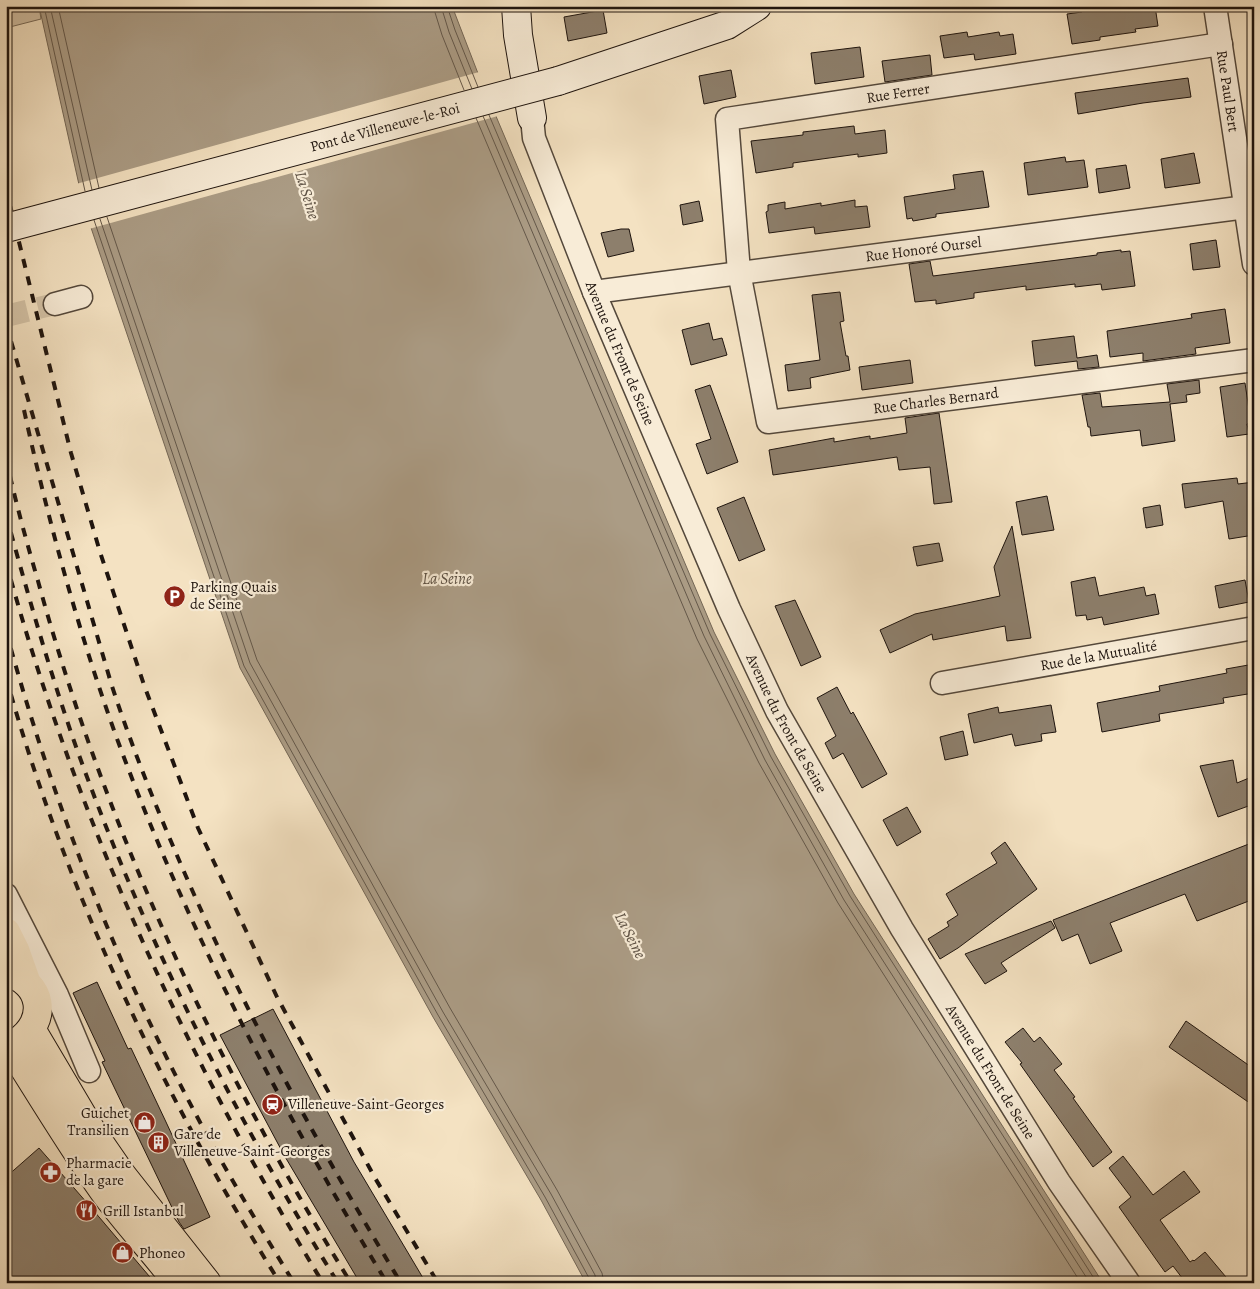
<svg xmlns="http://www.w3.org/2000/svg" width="1260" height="1289" font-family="Alegreya,serif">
  <rect width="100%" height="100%" fill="#f4e2c2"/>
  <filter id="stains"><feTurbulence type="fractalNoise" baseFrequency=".004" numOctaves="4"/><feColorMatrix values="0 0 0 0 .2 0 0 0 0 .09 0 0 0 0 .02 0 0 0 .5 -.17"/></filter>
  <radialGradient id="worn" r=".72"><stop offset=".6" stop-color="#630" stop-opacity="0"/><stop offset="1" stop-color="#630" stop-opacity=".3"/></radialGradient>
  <!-- green -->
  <path fill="#d0bfa3" stroke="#776a58" d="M6 6H39L41 19 6 28Z"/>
  <!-- water -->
  <path fill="#ab9c85" stroke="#736655" d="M39 6H452L479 76 714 632 775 754 854 894 1103 1283H586L541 1200 433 1017 240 668 84 207Z"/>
  <!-- pier -->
  <path fill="#f4e2c2" d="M479 72 498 116 89 229 76 184Z"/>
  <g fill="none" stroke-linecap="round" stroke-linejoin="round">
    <!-- shore -->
    <path stroke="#64584a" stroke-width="1" d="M44 6 85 191
      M50 6 92 190
      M58 6 99 188
      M433 6 442 35 464 90
      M441 6 449 32 472 89
      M447 6 455 30 478 87
      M489 115 710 634 771 757 850 896 1097 1283
      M483 116 704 636 765 760 844 900 1090 1283
      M476 118 697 639 759 763 838 903 1081 1283
      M107 217 257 660 450 1008 557 1190 602 1273 604 1283
      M100 219 250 663 443 1012 551 1194 595 1275 596 1283
      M94 220 244 666 438 1015 545 1197 589 1278 590 1283"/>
  </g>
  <!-- building -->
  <path fill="#8d7f6c" stroke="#1e140e" d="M1082 6H1155L1158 26 1135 29 1136 32 1100 37V40L1072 44 1067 14 1082 12Z
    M603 10 607 33 568 41 564 17Z
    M967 32 968 37 999 32 1000 36 1013 34 1016 54 975 60 974 54 944 58 940 36Z
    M860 47 864 77 815 84 811 53Z
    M930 55 932 75 885 82 882 61Z
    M731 70 736 97 704 104 699 76Z
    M1188 78 1191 97 1143 103 1078 114 1075 93Z
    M854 126 855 134 885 130 887 153 858 157V154L793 163V167L756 173 751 141 803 135V132Z
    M1194 153 1200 183 1165 188 1161 159Z
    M1065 157 1066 162 1084 160 1088 187 1028 195 1024 163Z
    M1126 165 1130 188 1099 193 1096 169Z
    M983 171 989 207 936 214V217L913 221 912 218 907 219 904 197 955 189 953 175Z
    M855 200V207L867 206 870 227 815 234 814 227 769 233 766 212 768 211V205L785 202V209L821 203V206Z
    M699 201 703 221 683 225 680 205Z
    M621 229H629L634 251 608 257 601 233Z
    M1216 240 1220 267 1193 270 1190 244Z
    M1121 250V252L1130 251 1135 286 1102 290 1101 284 1075 287V284L1026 290V286L974 293V298L936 304V300L915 302 909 264 930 261 933 276 1097 255V253Z
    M840 292 844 321 840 322 846 356H848L850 370 810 378 811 388 788 391 785 365 820 360 812 295Z
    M1225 309 1230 343 1195 348 1196 354 1143 361V353L1110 357 1107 331 1192 318 1191 314Z
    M709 323 713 340 722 338 727 355 691 365 682 330Z
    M1074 336 1077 358 1097 355 1099 367 1078 369 1077 361 1035 366 1032 341Z
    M910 360 913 383 862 390 859 367Z
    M1199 380 1200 393 1186 395 1187 402 1170 404 1175 441 1142 446 1140 430 1091 436 1090 427H1088L1082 395 1100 393 1102 407 1170 402 1167 384Z
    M1245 383 1251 423 1247 424 1249 434 1227 437 1220 387Z
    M710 385 738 462 707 474 696 444 711 439 695 390Z
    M939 413 952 502 934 504 930 467 899 470 897 457 773 475 769 450 834 438V442L870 436V439L907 433 905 418Z
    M1237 478 1238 484 1254 482V535L1229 539 1223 501 1185 508 1182 484Z
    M1047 496 1054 530 1022 535 1016 502Z
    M744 497 765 550 739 561 717 508Z
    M1160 505 1163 525 1146 528 1143 508Z
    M1012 526 1031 638 1007 641 1005 626 933 640 932 634 890 653 880 630 915 614 1000 596 994 567Z
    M939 543 943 561 917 566 913 547Z
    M1095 577 1099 596 1144 587 1146 596 1155 594 1159 614 1104 625 1102 617 1087 620 1086 615 1076 616 1071 582Z
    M1245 580 1249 602 1219 608 1215 586Z
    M795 600 821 657 801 666 775 606Z
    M1254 664V693L1223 698 1224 703 1159 714 1160 721 1102 732 1097 703 1160 691 1159 686 1227 673 1226 669Z
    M837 687 851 714 853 712 887 774 862 788 843 753 833 759 825 743 836 736 817 698Z
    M1051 705 1056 732 1041 734 1042 741 1015 746 1012 734 974 743 968 714 998 707 999 713Z
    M963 731 968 755 945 760 940 737Z
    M1233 760 1237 783 1249 778 1254 790V804L1218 817 1200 766Z
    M907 807 921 832 897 846 883 820Z
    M1005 842 1037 889 958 948 940 959 928 939 949 926 947 922 958 915 946 894 997 863 991 853Z
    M1254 842V899L1197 921 1185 894 1110 923 1122 951 1090 964 1078 934 1062 941 1053 920Z
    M1051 921 1055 928 1001 963 1007 971 985 984 965 954Z
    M97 982 128 1049 131 1048 166 1122 210 1217 184 1229 179 1222 102 1062 105 1061 73 993Z
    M273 1009 354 1162 426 1283H360L284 1155 220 1035Z
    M1186 1021 1254 1069V1106L1169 1047Z
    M1023 1028 1034 1042 1040 1037 1062 1064 1054 1070 1075 1097 1073 1098 1112 1152 1093 1167 1020 1064 1022 1063 1005 1042Z
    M39 1148 88 1204 155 1283H6V1177Z
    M1123 1156 1153 1195 1184 1171 1200 1192 1160 1220 1190 1262 1193 1260 1194 1261 1205 1252 1231 1283H1186L1173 1266 1165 1272 1119 1207 1131 1197 1109 1168Z"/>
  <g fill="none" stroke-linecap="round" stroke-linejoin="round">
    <!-- street-tunnel -->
    <path stroke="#d4c3a7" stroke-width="22" stroke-dasharray="22 11" stroke-linecap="butt" d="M6 316 55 304"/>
    <defs>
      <g id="street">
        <path id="s1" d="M1215 6 1254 264"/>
        <path id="s2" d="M1221 44 727 119 739 272 768 422 1254 360"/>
        <path id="s3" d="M532 118 534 138 594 292 729 609 777 711 902 929 1059 1182 1129 1283"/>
        <path id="s4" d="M594 292 1254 206"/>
        <path d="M55 304 81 297"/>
        <path id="s5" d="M942 683 1254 628"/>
        <path d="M6 895 57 995 89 1071"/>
      </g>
      <path id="secondary" d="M516 6 518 35 532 118
        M558 81 727 25 757 6"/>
      <path id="primary" d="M6 932 15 950 26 981
        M6 972C43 982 49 1021 17 1042
        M31 1029 92 1132 121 1174 207 1283
        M9 1044C40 1093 70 1143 103 1190 126 1222 154 1251 178 1283"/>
    </defs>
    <!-- street casing -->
    <use href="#street" stroke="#54483b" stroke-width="25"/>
    <!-- secondary casing -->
    <use href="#secondary" stroke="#1e140e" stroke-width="30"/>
    <!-- primary casing -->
    <use href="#primary" stroke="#1e140e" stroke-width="30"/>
    <!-- street -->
    <use href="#street" stroke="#f8ecd7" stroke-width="22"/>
    <!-- secondary -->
    <use href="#secondary" stroke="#f8ecd7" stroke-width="28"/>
    <!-- primary -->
    <use href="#primary" stroke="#f4e2c2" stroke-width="28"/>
    <!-- rail -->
    <path stroke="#1e140e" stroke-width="4" stroke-dasharray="9 9" stroke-linecap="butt" d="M6 189 71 453 100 552 144 685 198 828 277 997 375 1178 438 1283
      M6 324 111 683C132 748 158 812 185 874 247 1016 321 1151 401 1283
      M24 410C48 520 78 630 116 736 186 927 281 1109 387 1283
      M6 458C15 500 26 540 38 581 106 829 215 1064 351 1283
      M6 515C27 591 48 666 74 741 141 931 232 1112 338 1283
      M6 562C75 816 186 1058 323 1283
      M6 631C51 796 113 958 193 1109 224 1168 259 1226 294 1283
      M6 677C65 890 163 1096 280 1283"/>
    <defs>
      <g id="secondary-bridge">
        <path id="s6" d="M6 228 558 81"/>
      </g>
    </defs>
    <!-- secondary-bridge casing -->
    <use href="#secondary-bridge" stroke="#1e140e" stroke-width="30" stroke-linecap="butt"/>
    <!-- secondary-bridge -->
    <use href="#secondary-bridge" stroke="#f8ecd7" stroke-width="28"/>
  </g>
  <!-- icons -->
  <defs>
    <symbol id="parking-disc" viewBox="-11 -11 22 22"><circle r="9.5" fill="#8f2418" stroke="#f8ecd7"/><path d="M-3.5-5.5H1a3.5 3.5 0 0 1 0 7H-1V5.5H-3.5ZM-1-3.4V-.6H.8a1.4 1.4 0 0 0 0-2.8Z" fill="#fff"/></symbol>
    <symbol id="station-disc" viewBox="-11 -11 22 22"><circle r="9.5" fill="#8f2418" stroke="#f8ecd7"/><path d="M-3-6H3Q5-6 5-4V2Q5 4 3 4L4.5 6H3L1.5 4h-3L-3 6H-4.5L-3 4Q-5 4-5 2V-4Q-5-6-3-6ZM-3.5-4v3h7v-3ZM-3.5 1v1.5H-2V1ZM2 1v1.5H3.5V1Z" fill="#fff"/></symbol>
    <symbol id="shop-disc" viewBox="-11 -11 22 22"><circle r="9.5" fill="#8f2418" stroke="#f8ecd7"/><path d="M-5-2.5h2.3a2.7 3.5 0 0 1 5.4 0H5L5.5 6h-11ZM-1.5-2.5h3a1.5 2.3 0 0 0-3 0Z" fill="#fff"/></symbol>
    <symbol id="building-disc" viewBox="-11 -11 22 22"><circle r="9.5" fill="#8f2418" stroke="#f8ecd7"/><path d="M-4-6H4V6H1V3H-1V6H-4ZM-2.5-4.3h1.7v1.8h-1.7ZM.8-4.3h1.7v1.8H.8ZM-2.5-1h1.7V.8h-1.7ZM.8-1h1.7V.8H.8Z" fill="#fff"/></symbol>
    <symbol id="pharmacy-disc" viewBox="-11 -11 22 22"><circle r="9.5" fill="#8f2418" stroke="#f8ecd7"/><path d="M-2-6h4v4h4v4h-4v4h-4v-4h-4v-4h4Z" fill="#fff"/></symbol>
    <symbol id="restaurant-disc" viewBox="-11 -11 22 22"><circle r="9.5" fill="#8f2418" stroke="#f8ecd7"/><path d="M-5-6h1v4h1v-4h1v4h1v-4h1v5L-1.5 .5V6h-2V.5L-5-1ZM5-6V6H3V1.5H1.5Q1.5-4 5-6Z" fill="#fff"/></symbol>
  </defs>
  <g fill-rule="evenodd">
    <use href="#parking-disc" x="162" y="584" width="25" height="25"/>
    <use href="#station-disc" x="260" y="1092" width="25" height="25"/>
    <use href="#shop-disc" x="132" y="1110" width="25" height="25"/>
    <use href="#building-disc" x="146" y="1130" width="25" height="25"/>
    <use href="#pharmacy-disc" x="38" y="1160" width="25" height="25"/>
    <use href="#restaurant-disc" x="74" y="1198" width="25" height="25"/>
    <use href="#shop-disc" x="110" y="1240" width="25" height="25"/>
  </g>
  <g text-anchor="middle" stroke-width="4.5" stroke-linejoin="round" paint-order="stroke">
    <!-- street labels -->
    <g font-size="15" fill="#1e140e" stroke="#f8ecd7">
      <text dy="5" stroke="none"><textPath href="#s1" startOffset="86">Rue Paul Bert</textPath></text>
      <text transform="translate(898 93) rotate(-9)" y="5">Rue Ferrer</text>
      <text dy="5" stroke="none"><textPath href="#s6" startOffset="392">Pont de Villeneuve-le-Roi</textPath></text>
      <text dy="5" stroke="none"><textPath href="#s4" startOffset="332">Rue Honoré Oursel</textPath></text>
      <text dy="5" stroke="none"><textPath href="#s3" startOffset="252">Avenue du Front de Seine</textPath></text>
      <text dy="5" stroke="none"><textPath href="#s2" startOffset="975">Rue Charles Bernard</textPath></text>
      <text dy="5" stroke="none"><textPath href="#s5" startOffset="159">Rue de la Mutualité</textPath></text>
      <text dy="5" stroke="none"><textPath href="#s3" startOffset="658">Avenue du Front de Seine</textPath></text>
      <text dy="5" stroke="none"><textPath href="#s3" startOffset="1062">Avenue du Front de Seine</textPath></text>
    </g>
    <!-- poi labels -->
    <g font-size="15" fill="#1e140e" stroke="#f8ecd7" text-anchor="start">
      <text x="190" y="592">Parking Quais<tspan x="190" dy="17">de Seine</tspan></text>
      <text x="288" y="1109">Villeneuve-Saint-Georges</text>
      <text x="129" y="1118" text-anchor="end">Guichet<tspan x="129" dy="17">Transilien</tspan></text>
      <text x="174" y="1139">Gare de<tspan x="174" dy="17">Villeneuve-Saint-Georges</tspan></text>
      <text x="66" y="1168">Pharmacie<tspan x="66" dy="17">de la gare</tspan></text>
      <text x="103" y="1216">Grill Istanbul</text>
      <text x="139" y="1258">Phoneo</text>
    </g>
    <!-- water labels -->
    <g font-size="16" font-style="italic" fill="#5d5144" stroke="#f8ecd7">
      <text transform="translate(308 195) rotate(73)" y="6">La Seine</text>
      <text x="447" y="584">La Seine</text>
      <text transform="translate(631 935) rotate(63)" y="6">La Seine</text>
    </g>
  </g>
  <!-- margin -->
  <rect width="1260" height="1289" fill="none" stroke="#f4e2c2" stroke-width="25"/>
  <rect x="8" y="8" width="1245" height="1274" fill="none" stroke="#1e140e" stroke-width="2.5"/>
  <rect x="12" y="12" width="1235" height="1264" fill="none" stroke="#1e140e"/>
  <rect width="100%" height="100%" filter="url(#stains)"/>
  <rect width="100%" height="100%" fill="url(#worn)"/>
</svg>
